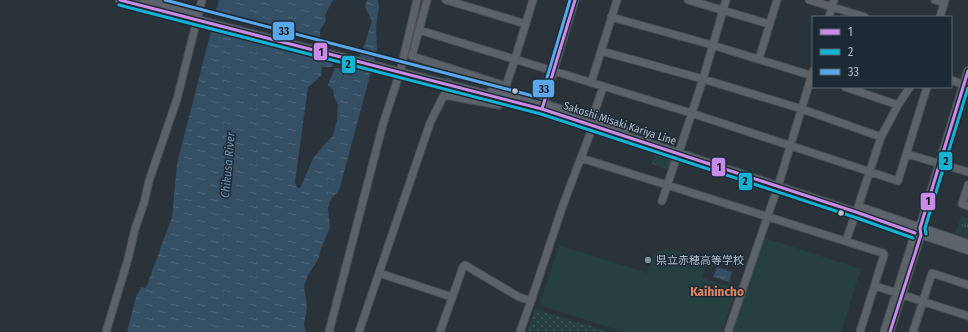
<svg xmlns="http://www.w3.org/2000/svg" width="968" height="332" font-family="'Fira Sans Condensed','Noto Sans JP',sans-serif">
  <defs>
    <pattern id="grass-tufts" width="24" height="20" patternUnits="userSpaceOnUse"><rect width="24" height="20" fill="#264041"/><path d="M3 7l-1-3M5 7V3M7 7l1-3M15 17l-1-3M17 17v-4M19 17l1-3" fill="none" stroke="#435a5b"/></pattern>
    <pattern id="park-dots" width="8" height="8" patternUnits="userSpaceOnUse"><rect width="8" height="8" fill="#264041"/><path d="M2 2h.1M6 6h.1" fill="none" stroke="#435a5b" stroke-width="1.8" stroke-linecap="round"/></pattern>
    <pattern id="water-ripples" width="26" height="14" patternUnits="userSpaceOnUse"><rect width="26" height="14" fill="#354f65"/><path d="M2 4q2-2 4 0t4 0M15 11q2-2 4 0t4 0" fill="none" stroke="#50677a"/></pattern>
  </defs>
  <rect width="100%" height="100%" fill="#2a333a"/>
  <!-- grass -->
  <path fill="url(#grass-tufts)" d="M656 151 674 157 670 170 652 164Z
    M961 216 968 218V238L955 234Z"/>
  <!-- park -->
  <path fill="url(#park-dots)" d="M535 309 609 332H527Z"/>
  <!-- garden -->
  <path fill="#264041" d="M762 237 861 269 841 332H729Z
    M559 245 647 273 654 254 665 248 707 261 702 278 736 288 722 332H624L539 305Z"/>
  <!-- water -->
  <path fill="url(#water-ripples)" d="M219 0H333L325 15 326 21 320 30V41L335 56 332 67H322L321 76 308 87 295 182 297 187 300 188 314 157 333 135 337 120 338 105 334 97 333 90 328 85 335 68H354L365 43 372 21 365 7 367 0H378L379 6 376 27 377 49 339 191 331 199 328 208 330 227 320 252 318 260 308 275 304 286 307 307 304 325 306 332H127L136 297 141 287 146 288 172 217 177 164Z
    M717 267 732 272 729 282 713 277Z"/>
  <!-- pier -->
  <path fill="#2a333a" d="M214 13 323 41 336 55V60L210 28Z"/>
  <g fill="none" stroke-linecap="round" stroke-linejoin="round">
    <!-- minor-tunnel -->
    <path stroke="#3f4850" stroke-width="7" stroke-dasharray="7 3.5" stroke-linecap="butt" d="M444 95 451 73"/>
    <defs>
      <path id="minor" d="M427 0 412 56 506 86 515 59 533 0
        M446 0 526 24
        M688 0 769 24
        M809 0 865 17
        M935 0 944 3
        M611 17 712 45 813 76
        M829 17 834 0
        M940 17 945 0
        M419 30 691 113 898 181 927 87
        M601 51 703 79 802 109 881 137
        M759 59 777 0
        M951 80 968 86
        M591 83 617 0
        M845 87 898 105
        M542 109 575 0
        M680 149 703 79 726 0
        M907 154 968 172
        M581 158 883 253 884 255 860 332
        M968 185 962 204 968 206
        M662 201 678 153
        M858 207 881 137 898 105 910 87
        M846 241 856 212
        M379 273 452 297
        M875 286 968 316
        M106 332 128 259 135 229 144 203 149 181 177 99 202 0
        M329 332 383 124 400 72 417 0
        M359 332 430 123 444 95 499 105 502 99
        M440 332 463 267 465 265 519 297 531 301
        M520 332 531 301 563 205 593 126 592 119 603 87
        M728 332 779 183 813 71
        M884 332 915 233
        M890 332 921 235
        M913 332 932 273 968 285"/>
      <path id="major" d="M120 0 542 109 678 153 968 250
        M145 0 198 14
        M492 90 544 104 625 130
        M862 208 968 244
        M920 232V228L968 71"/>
    </defs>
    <!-- minor casing -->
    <use href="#minor" stroke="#494f54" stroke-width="9"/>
    <!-- major casing -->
    <use href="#major" stroke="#485057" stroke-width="10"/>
    <!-- minor -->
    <use href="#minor" stroke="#5b6268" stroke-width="7"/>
    <!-- major -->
    <use href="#major" stroke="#5d636a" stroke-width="8"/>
    <defs>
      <path id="bus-1" d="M120 0 542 109 856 212 915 233
        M542 109 575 0
        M890 332 921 235 920 228 968 71"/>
      <path id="bus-2" d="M119 5 541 114 854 217 913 238
        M926 234 925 228 968 88"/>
      <path id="bus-3" d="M165 0 541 98 570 0"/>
    </defs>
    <!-- bus-1 casing -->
    <use href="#bus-1" stroke="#1c2a36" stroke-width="6"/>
    <!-- bus-2 casing -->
    <use href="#bus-2" stroke="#1c2a36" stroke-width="6"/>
    <!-- bus-3 casing -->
    <use href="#bus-3" stroke="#1c2a36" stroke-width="6"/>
    <!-- bus-1 -->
    <use href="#bus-1" stroke="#ca8be6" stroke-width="3"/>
    <!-- bus-2 -->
    <use href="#bus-2" stroke="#13b2d5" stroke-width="3"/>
    <!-- bus-3 -->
    <use href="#bus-3" stroke="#5aa8eb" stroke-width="3"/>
  </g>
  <!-- markers -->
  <g fill="#b4c0cb" stroke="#1c2a36" stroke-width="1.5">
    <circle cx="515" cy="91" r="3.5"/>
    <circle cx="841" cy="213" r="3.5"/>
  </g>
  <circle fill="#848f98" stroke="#1c2a36" stroke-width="1.5" cx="648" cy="260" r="4"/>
  <g text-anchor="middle" stroke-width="3" stroke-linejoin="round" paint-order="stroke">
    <!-- street labels -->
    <g font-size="11" fill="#b4c0cb" stroke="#1c2a36">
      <text transform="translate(620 123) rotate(18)" y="4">Sakoshi Misaki Kariya Line</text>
    </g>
    <!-- poi labels -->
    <g font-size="11" fill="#b4c0cb" stroke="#1c2a36" text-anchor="start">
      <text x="656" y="264">県立赤穂高等学校</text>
    </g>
    <!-- water labels -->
    <g font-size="12" font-style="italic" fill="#7295b1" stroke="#1c2a36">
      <text transform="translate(228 165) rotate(-85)" y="4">Chikusa River</text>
    </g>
    <!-- quarter labels -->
    <g font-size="13" font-weight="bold" fill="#dd855e" stroke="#1c2a36">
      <text x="717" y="296">Kaihincho</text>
    </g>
  </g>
  <g stroke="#1c2a36" stroke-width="1.5">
    <rect x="272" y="21" width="23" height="20" rx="4" fill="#5aa8eb"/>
    <rect x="313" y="42" width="15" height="19" rx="4" fill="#ca8be6"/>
    <rect x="341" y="55" width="15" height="19" rx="4" fill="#13b2d5"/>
    <rect x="532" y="79" width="23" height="19" rx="4" fill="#5aa8eb"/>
    <rect x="938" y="151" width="15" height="20" rx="4" fill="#13b2d5"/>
    <rect x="711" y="157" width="15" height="20" rx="4" fill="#ca8be6"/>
    <rect x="738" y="172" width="15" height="19" rx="4" fill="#13b2d5"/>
    <rect x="920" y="192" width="16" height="19" rx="4" fill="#ca8be6"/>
  </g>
  <g font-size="11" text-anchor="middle" font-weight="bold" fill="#111">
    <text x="284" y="35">33</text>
    <text x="321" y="56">1</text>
    <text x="348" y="68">2</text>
    <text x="544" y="93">33</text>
    <text x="946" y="165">2</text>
    <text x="719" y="171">1</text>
    <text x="745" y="185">2</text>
    <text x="928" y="205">1</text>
  </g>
  <!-- legend -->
  <rect x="812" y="16" width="140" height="72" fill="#1c2a36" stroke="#596672"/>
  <rect x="820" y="29" width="20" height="6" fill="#ca8be6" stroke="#596672"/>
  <text x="848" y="36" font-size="12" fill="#b4c0cb">1</text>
  <rect x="820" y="49" width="20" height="6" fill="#13b2d5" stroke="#596672"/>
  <text x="848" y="56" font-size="12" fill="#b4c0cb">2</text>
  <rect x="820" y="69" width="20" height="6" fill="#5aa8eb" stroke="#596672"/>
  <text x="848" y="76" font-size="12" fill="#b4c0cb">33</text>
</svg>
